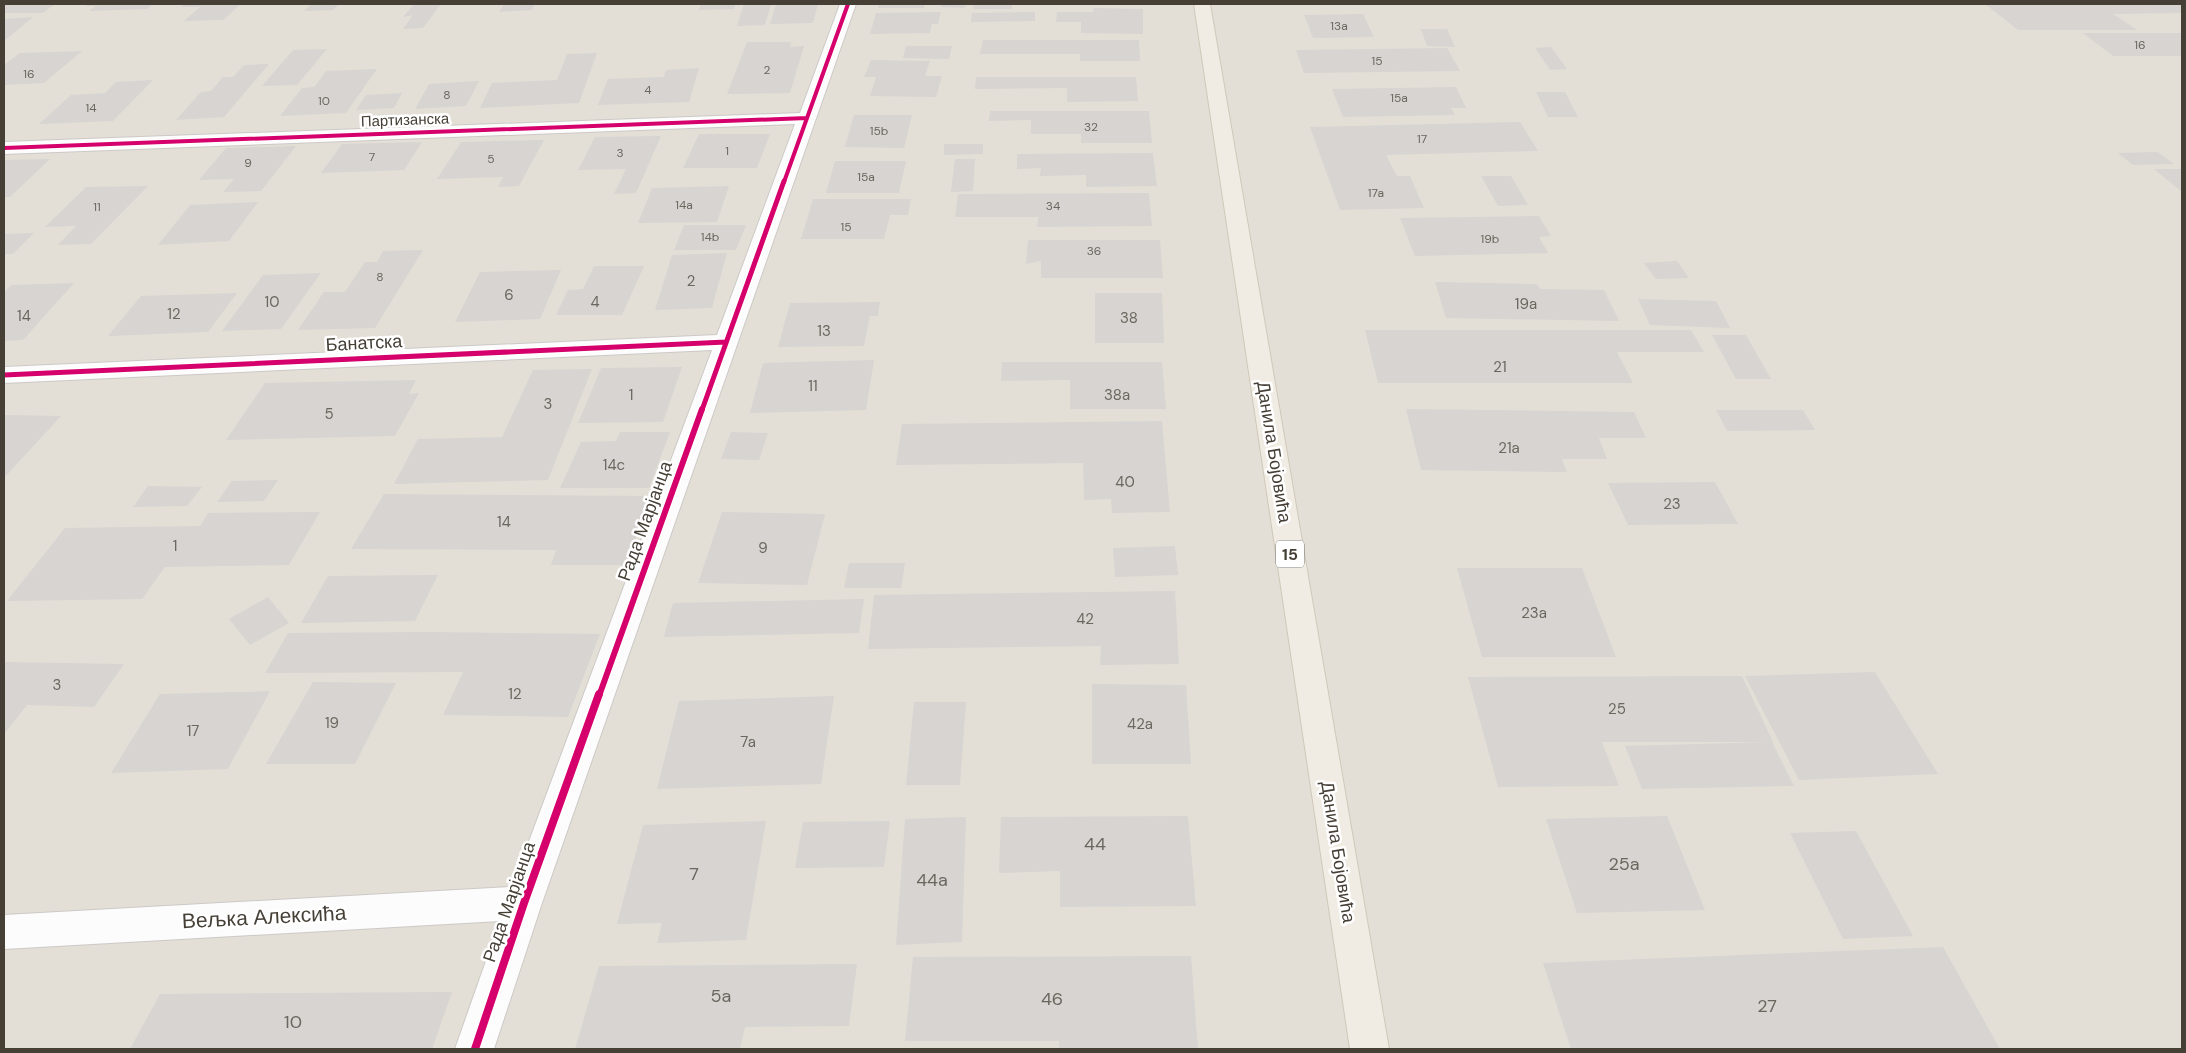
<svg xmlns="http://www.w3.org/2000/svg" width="2186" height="1053" font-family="'DM Sans',sans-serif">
  <rect width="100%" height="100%" fill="#efedea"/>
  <!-- residential -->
  <path fill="#e3dfd7" d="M4 4H2182V1049H4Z"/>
  <!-- building -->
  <path fill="#d7d4d1" d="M4 4H55L43 13H4Z
    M88 4H153L147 9 89 11 96 6H85Z
    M185 4H241L223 20 184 21 200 7H181Z
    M311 4H339L333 10 304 11Z
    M414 4H441L423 28 403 29 413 15 403 17Z
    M504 4H535L532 10 499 12Z
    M701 4H735L734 9 699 10Z
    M744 4H771L765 25 737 26Z
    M776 4H818L813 23 770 24Z
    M879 4H925L924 8H878Z
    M942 4H966L965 8 941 7Z
    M974 4H1012V9H973Z
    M1985 4H2182V13L2113 14 2137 30H2018Z
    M1093 8 1143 9V34L1081 33V22H1056L1057 12H1094Z
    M941 12 938 24H932L930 33 870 34 876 13Z
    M1035 12V21L971 22 972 13Z
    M1363 14 1374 37 1313 38 1304 15Z
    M33 17 4 41V19Z
    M1421 29H1447L1455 47 1427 46Z
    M2083 33H2182V56H2113Z
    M983 40H1139L1140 61H1080V54H980Z
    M747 42H791L790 47 804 46 790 93 727 94Z
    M906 46H952L949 59 903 58Z
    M1551 47 1567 69 1550 70 1535 48Z
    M1447 48 1460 71 1304 73 1296 50Z
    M327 49 297 85 262 86 293 50Z
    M82 51 44 83 4 85V65L20 53Z
    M597 53 579 103 480 108 492 83 557 80 567 54Z
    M871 60 930 61 925 76H942L936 97 870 96 876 77H864Z
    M269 64 224 117 176 120 201 92 211 91 223 77H233L244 65Z
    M699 68 689 102 598 105 608 79 664 77 666 70Z
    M377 69 346 113 280 116 302 88 314 87 326 71Z
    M976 77H1136L1138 101 1067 102V88L975 89Z
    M153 80 113 121 39 124 71 95 105 93 116 82Z
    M479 81 466 106 415 109 429 84Z
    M1456 87 1466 108H1451L1455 115 1343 117 1332 89Z
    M1536 92H1565L1578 117H1548Z
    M402 93 394 108 356 110 366 95Z
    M990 111H1149L1152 143H1081V134H1031V120L989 121Z
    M854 115H912L904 148 845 147Z
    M1520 122 1538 151 1386 155 1397 176H1410L1424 208 1340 210 1310 127Z
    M699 134H770L757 168H683Z
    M661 136 636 193 614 194 626 169 578 170 595 137Z
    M544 140 519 186 498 187 503 177 437 179 461 142Z
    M422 142 404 170 321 173 342 144Z
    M944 144H983V154L944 155Z
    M296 146 261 191 223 192 234 179 199 180 226 148Z
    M2158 152 2174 164 2133 165 2118 153Z
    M1153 153 1157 186 1086 187V175L1040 176 1041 168 1017 169V154Z
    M50 159 10 197H4V160Z
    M955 159H975L973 191 951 192Z
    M835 161H906L899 193H826Z
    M2154 169H2182V192Z
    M1481 176H1511L1528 205 1498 206Z
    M148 186 91 244 58 245 76 226 45 227 86 187Z
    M729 186 717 222 638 223 652 188Z
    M1149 193 1152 226 1037 227 1038 217H955L958 194Z
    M813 199H911L908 215H890L884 239H801Z
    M258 202 229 241 158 245 190 205Z
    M1539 216 1551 236 1539 237 1548 253 1415 256 1400 218Z
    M684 225H746L736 250H674Z
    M34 233 13 254H4V234Z
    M1028 240H1160L1163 278H1041V261L1026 264Z
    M423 250 375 328 298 330 324 292H345L365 262H377L383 251Z
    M727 253 712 308 655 310 672 255Z
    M1677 261 1689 278 1656 279 1644 263Z
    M594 266H644L622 315H556L568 290 583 289Z
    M561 270 540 319 455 322 480 272Z
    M321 273 281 329 222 331 263 275Z
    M1435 282 1537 284 1540 289 1604 290 1619 321 1446 318Z
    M74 283 23 340 4 341V293L11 285Z
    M237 293 208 332 108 336 141 296Z
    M1095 293H1162L1164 343H1095Z
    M1638 299 1716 301 1730 328 1650 325Z
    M880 302 878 316H870L864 346 778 347 790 303Z
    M1365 330H1691L1704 352H1617L1633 383H1378Z
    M1712 335H1746L1771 379H1736Z
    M874 360 866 410 750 413 763 363Z
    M1002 362H1162L1166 409H1070V380L1001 381Z
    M682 367 663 422 578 423 601 368Z
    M592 369 548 480 394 484 418 439 502 437 533 370Z
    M416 380 409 394 419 393 395 436 226 440 265 383Z
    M1406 409 1634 412 1646 438H1599L1607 459H1562L1567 472 1421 470Z
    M1716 410H1803L1815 430 1727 431Z
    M4 415 61 416 4 478Z
    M1162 421 1170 512 1112 513 1111 499 1084 500 1083 463 896 465 902 424Z
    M620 432H670L649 488H560L581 442 616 441Z
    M731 432 768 433 759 460 721 459Z
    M278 480 264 501 217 502 232 481Z
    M1715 482 1738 524 1628 525 1608 483Z
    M148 486 202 487 187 506 133 507Z
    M384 494 651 496 626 565H551L556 550 351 549Z
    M320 512 289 565 165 567 142 599 7 601 65 528 200 526 208 513Z
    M722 512 825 514 807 585 698 583Z
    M1175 546 1178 575 1115 577 1113 548Z
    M849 563H905L901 588H844Z
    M1457 568H1582L1616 657H1482Z
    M438 575 415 621 301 623 328 576Z
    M1175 591 1179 664 1100 665 1101 646 868 649 874 595Z
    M268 597 289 623 250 645 229 619Z
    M864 599 859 633 664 637 673 603Z
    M430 632 600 634 568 717 443 715 463 672 265 673 288 633Z
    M4 662 124 664 94 707 27 705 4 734Z
    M1875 672 1938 774 1799 780 1745 676Z
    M1742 676 1773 742H1602L1619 786 1498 787 1468 677Z
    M313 682 396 683 355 764H266Z
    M1092 684 1186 685 1191 764H1092Z
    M270 691 228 769 111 773 160 694Z
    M834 696 821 784 657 789 679 701Z
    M914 702H966L960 785H906Z
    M1772 742 1794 786 1642 789 1625 746Z
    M1188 816 1196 906 1060 907V871L999 873 1001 817Z
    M1667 816 1705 910 1577 913 1546 819Z
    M966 817 962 942 896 945 905 819Z
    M766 821 746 940 657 943 662 923 617 924 643 825Z
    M890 821 884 867 795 868 803 822Z
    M1856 831 1913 936 1843 939 1790 833Z
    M1943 947 2000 1049H1571L1543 963Z
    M1191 956 1198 1049H1059V1041H905L913 957Z
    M857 964 849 1026 745 1027 740 1049H575L599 966Z
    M452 992 432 1049H130L160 994Z"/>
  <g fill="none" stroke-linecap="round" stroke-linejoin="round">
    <defs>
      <path id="street" d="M840 4H856L542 903 494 1049H455L500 921 4 949V915L512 887 712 350 4 383V367L717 335 795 124 4 154V142L800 113Z"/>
      <path id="primary" d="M1194 4H1210L1389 1049H1350Z"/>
    </defs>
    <!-- street casing -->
    <use href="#street" stroke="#ccc9c6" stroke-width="2"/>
    <!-- primary casing -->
    <use href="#primary" stroke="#d0c8b8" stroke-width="2"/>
    <!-- street -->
    <use href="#street" fill="#fdfcfc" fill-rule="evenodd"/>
    <!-- primary -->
    <use href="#primary" fill="#f0ece4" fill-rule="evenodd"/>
    <defs>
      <path id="cycleway-far3" d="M4 148 807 118
        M784 182 848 4"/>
      <path id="cycleway-far2" d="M4 375 726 342
        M702 410 784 181"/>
      <path id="cycleway-far1" d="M599 696 702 409"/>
      <path id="cycleway" d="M475 1049 524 903 599 694"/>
    </defs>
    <!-- cycleway-far3 casing -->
    <use href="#cycleway-far3" stroke="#fff" stroke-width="5.5"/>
    <!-- cycleway-far2 casing -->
    <use href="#cycleway-far2" stroke="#fff" stroke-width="8"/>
    <!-- cycleway-far1 casing -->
    <use href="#cycleway-far1" stroke="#fff" stroke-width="9"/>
    <!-- cycleway casing -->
    <use href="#cycleway" stroke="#fff" stroke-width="11"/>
    <!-- cycleway-far3 -->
    <use href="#cycleway-far3" stroke="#d6006c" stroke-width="4"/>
    <!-- cycleway-far2 -->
    <use href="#cycleway-far2" stroke="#d6006c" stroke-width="5"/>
    <!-- cycleway-far1 -->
    <use href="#cycleway-far1" stroke="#d6006c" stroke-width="6"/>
    <!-- cycleway -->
    <use href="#cycleway" stroke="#d6006c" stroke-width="8"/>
  </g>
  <g text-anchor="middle" stroke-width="5" stroke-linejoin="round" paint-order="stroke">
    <!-- far-number labels -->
    <g font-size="12" fill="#6b665e">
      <text x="1339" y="30">13a</text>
      <text x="2140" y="49">16</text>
      <text x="1377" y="65">15</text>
      <text x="767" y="74">2</text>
      <text x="29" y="78">16</text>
      <text x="648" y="94">4</text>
      <text x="447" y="99">8</text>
      <text x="1399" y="102">15a</text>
      <text x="324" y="105">10</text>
      <text x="91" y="112">14</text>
      <text x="1091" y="131">32</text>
      <text x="879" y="135">15b</text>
      <text x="1422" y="143">17</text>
      <text x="727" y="155">1</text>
      <text x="620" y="157">3</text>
      <text x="372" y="161">7</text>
      <text x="491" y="163">5</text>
      <text x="248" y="167">9</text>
      <text x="866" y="181">15a</text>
      <text x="1376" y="197">17a</text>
      <text x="684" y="209">14a</text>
      <text x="1053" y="210">34</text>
      <text x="97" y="211">11</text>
      <text x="846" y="231">15</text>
      <text x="710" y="241">14b</text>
      <text x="1490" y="243">19b</text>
      <text x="1094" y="255">36</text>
      <text x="380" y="281">8</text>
    </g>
    <!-- far-street labels -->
    <g font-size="15" fill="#453f36" stroke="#fff">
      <text transform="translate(405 120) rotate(-2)" y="5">Партизанска</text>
    </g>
    <!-- number labels -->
    <g font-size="15" fill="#6b665e">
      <text x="691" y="286">2</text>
      <text x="509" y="300">6</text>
      <text x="272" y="307">10</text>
      <text x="595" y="307">4</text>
      <text x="1526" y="309">19a</text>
      <text x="174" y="319">12</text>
      <text x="24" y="321">14</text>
      <text x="1129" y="323">38</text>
      <text x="824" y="336">13</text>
      <text x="1500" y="372">21</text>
      <text x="813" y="391">11</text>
      <text x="631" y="400">1</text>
      <text x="1117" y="400">38a</text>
      <text x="548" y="409">3</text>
      <text x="329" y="419">5</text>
      <text x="1509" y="453">21a</text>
      <text x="614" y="470">14c</text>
      <text x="1125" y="487">40</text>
      <text x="1672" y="509">23</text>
      <text x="504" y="527">14</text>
      <text x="175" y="551">1</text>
      <text x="763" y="553">9</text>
      <text x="1534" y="618">23a</text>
      <text x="1085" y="624">42</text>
      <text x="57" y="690">3</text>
      <text x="515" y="699">12</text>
      <text x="1617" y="714">25</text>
      <text x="332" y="728">19</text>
      <text x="1140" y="729">42a</text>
      <text x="193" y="736">17</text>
      <text x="748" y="747">7a</text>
    </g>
    <!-- shield labels -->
    <rect fill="#fff" stroke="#7d7972" stroke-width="1" x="1276" y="540.5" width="28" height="27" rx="4"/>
    <g font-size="16" font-weight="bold" fill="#453f36">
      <text x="1290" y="560">15</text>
    </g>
    <!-- street labels -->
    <g font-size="18" fill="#453f36" stroke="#fff">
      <text transform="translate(364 343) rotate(-3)" y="6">Банатска</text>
      <text transform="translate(1274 452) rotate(81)" y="6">Данила Бојовића</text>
      <text transform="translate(645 521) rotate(-70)" y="6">Рада Марјанца</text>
      <text transform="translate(1338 852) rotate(81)" y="6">Данила Бојовића</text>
      <text transform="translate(509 902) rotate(-71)" y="6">Рада Марјанца</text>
    </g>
    <!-- near-number labels -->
    <g font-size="18" fill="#6b665e">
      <text x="1095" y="850">44</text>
      <text x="1624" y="870">25a</text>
      <text x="694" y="880">7</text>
      <text x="932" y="886">44a</text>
      <text x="721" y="1002">5a</text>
      <text x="1052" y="1005">46</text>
      <text x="1767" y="1012">27</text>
      <text x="293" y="1028">10</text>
    </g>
    <!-- near-street labels -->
    <g font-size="21" fill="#453f36" stroke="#fff">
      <text transform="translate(264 917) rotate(-3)" y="7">Вељка Алексића</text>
    </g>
  </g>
  <!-- border -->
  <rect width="2186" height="1053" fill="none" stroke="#453f36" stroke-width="10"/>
</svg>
